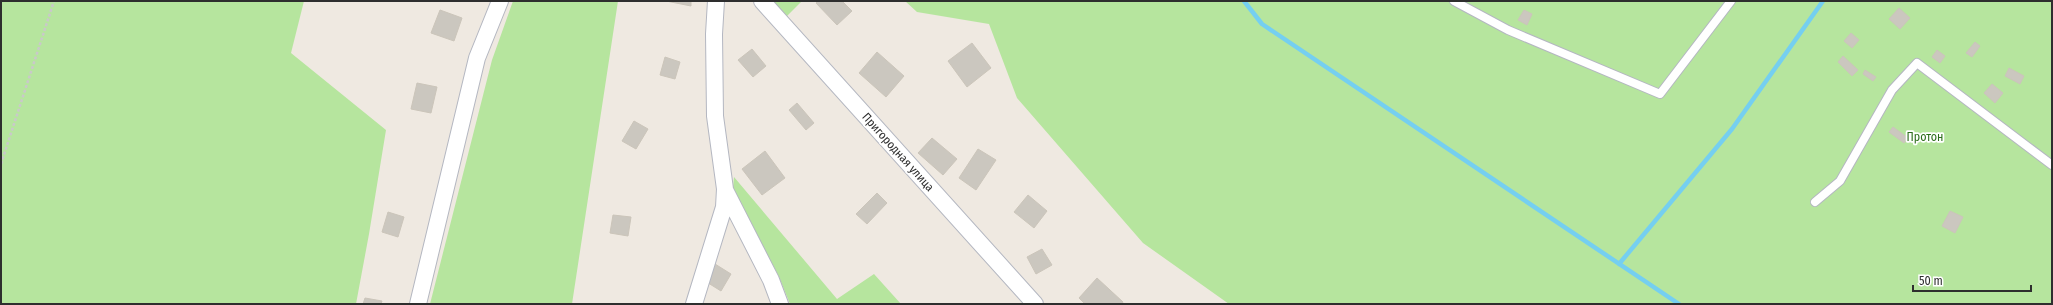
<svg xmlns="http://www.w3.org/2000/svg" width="2053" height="305" font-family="'Fira Sans Condensed',sans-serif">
  <rect width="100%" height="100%" fill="#efe9e1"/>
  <!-- green -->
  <path fill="#b6e59e" d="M1 1H304L291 53 386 130 369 234 356 304H1Z
    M513 1H618L572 304H430L492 60Z
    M771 1H802L785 18Z
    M905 1H2052V304H1229L1143 243 1017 98 989 24 917 12Z
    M734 177 837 299 874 274 901 304H790L779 277 733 188Z"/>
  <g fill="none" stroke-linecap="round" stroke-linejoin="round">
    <!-- stream -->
    <path stroke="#75cff0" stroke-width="4.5" d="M1244 1 1262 24 1679 304
      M1619 264 1732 129 1823 1"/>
  </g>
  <!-- building -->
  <path fill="#cbc7bf" stroke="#cbc5ba" d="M666 1H691V6Z
    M818 1H842L852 11 837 25 816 3Z
    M1899 8 1910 18 1900 29 1889 19Z
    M440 10 462 18 454 41 431 33Z
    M1524 10 1532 14 1527 25 1518 20Z
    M1851 33 1859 40 1852 48 1844 41Z
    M1975 42 1980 46 1972 57 1966 53Z
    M972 43 991 68 967 87 948 61Z
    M752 49 766 66 753 77 738 60Z
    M1937 50 1945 56 1940 63 1932 57Z
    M877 52 904 76 886 97 859 73Z
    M1843 56 1858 70 1852 76 1838 62Z
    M665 57 680 62 675 79 660 75Z
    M2009 68 2024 76 2020 84 2005 76Z
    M1865 70 1876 77 1873 81 1863 74Z
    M417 83 437 87 431 113 411 109Z
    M1992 84 2003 93 1995 103 1984 93Z
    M797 103 814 123 806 130 789 110Z
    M634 121 648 129 636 149 622 141Z
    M1893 127 1908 138 1904 143 1889 132Z
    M932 138 957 159 943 175 918 153Z
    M978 149 996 160 976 190 959 178Z
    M765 151 785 178 762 195 742 169Z
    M877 193 887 203 867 224 856 214Z
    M1028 195 1047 211 1034 228 1014 212Z
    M1950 211 1963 217 1955 233 1942 226Z
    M388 212 404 217 398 237 382 232Z
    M613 215 631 217 628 236 610 233Z
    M1042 249 1052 265 1036 274 1027 257Z
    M715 264 731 274 721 291 705 281Z
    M1097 278 1123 302 1122 304H1085L1079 298Z
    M365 298 382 301 381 304H363Z"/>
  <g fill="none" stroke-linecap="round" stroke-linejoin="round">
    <defs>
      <path id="service" d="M1454 1 1508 30 1660 94 1731 1
        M1815 202 1840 181 1892 90 1917 63 2052 165"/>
      <path id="minor" d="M762 1 1035 304
        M725 190 771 280 780 304
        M418 304 477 58 500 1
        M694 304 724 207 725 189 715 116 714 34 716 1"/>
    </defs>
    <!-- service casing -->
    <use href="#service" stroke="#b4b7c1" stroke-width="10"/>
    <!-- minor casing -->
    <use href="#minor" stroke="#b4b7c1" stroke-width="18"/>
    <!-- path -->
    <path stroke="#c9c9c9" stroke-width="2.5" stroke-dasharray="3 2" stroke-linecap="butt" d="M1 164 54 1"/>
    <!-- service -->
    <use href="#service" stroke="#fff" stroke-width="8"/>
    <!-- minor -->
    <use href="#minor" stroke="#fff" stroke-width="16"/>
  </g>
  <g text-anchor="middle" stroke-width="3.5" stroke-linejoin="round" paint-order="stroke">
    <!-- park labels -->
    <g font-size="12" fill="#2c6e1b" stroke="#fff">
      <text x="1925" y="141">Протон</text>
    </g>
    <!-- street labels -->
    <g font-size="12" fill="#2e2e2e" stroke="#fff">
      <text transform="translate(898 152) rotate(48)" y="4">Пригородная улица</text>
    </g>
  </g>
  <!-- border -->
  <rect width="2053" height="305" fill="none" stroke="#2e2e2e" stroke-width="4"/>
  <!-- scale -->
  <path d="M1913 285v6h118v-6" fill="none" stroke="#2e2e2e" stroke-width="2"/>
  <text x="1919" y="285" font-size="12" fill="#2e2e2e" stroke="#ffffff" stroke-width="3" paint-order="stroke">50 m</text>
</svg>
